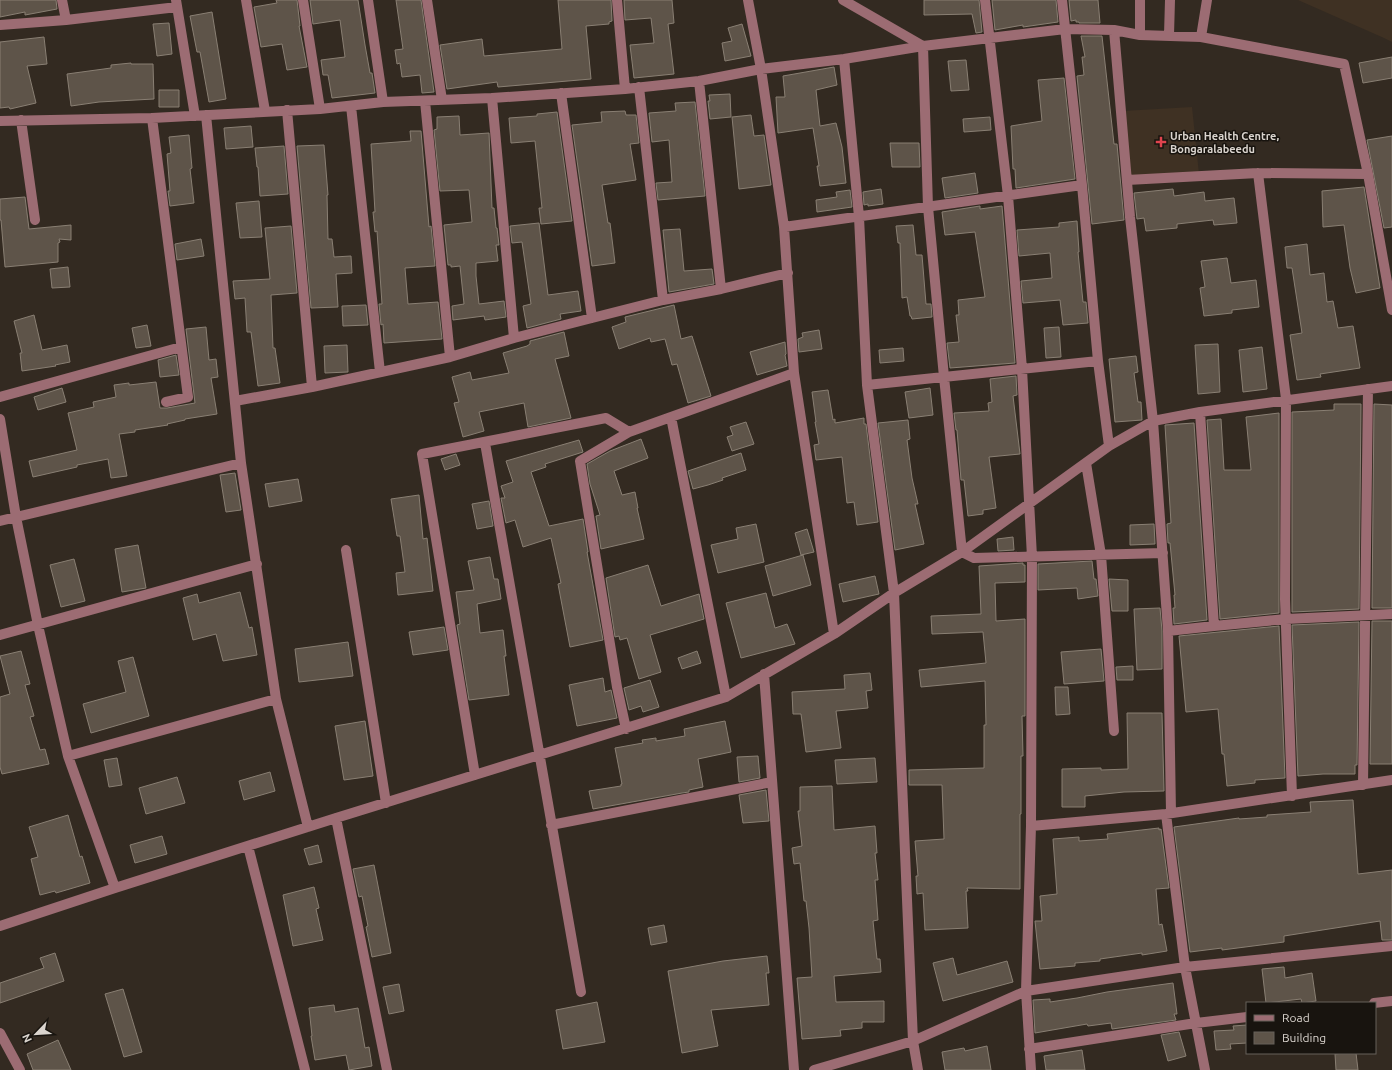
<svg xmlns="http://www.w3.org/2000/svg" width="1392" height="1070" font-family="Ubuntu,sans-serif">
  <rect width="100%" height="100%" fill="#332a21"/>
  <!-- built -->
  <path fill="#3f3123" d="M1298 0H1392V42L1384 38Z
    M1192 107 1199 174 1129 178 1123 111Z"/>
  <!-- building -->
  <path fill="#5e5449" stroke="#897f73" d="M0 0H56L57 9 25 15V12L0 17Z
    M276 0H297L300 26H299L307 67 287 70 282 44 261 47 254 7 277 3Z
    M310 0H358L365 45 370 73H372L375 93 332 98 328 75H323L321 60 345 57 340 20 313 24Z
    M396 0H421L434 92 422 93 420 75 402 77 400 63 397 64 395 50 403 49Z
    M558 0H611L612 21 609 22V24L586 26 591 79 498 87 497 82 447 89 440 45 482 39 484 56 562 49Z
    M624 0H672L674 23 668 24 674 74 634 78 630 45 654 43 651 18 625 20Z
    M924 0H979L982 32 976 33 972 14 924 15Z
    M992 0H1056L1058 22 1023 27V25L995 30Z
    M1069 0H1098L1100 23H1079V22H1076V20L1071 21Z
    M212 12 226 99 209 102 200 52H197L190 16Z
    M169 23 172 54 157 56 153 24Z
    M742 24 751 56 725 61 722 43 732 41 728 28Z
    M1081 36H1102L1114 144H1117L1124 220 1092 224 1077 76 1084 75 1082 57H1085Z
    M44 37 47 64 27 66 36 103 10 109 9 107 0 108V42Z
    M1392 57V78L1363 83 1359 63Z
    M966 60 969 90 951 91 948 61Z
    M131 63V64H153L154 99 99 102 71 106 67 74 111 68V65Z
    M834 67 837 85 816 90 820 126 836 123 842 147 846 183 820 186 817 166H819L813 128 778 133 776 97H785L783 76Z
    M1064 78 1075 179 1016 188 1015 169H1013L1011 126 1042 121 1038 80Z
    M159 90H179V107H159Z
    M730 94 731 117 710 119 708 101H710L709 95Z
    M695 102 705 196 658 200 656 183 672 182 669 140 652 142 649 113 676 111 675 103Z
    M625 111 626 115H636L639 143 630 144 636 180 602 185 608 223H610L615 263 592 266 572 125 602 122 601 112Z
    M557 112 572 221 541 224 539 208H542L535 141 511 143 509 118 537 116V114Z
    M751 115 754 136 764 135 771 185 739 189 732 117Z
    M459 116 460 135 489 133 492 208H494L496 228H497L499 245H496L498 261 476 263V276L479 304 504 301 506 317 485 320 484 316 453 320 452 306 464 304 460 266 451 267V265H448L444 225 472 222 469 190 440 191 434 130 437 129V117Z
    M990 117 991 130 964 132 963 119Z
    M251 126 253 147 226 149 224 128Z
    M410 131H421L429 227 431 226 435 266 405 268 408 304 438 302 442 339 384 343 383 324 381 325 379 304H382L377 231 375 232 373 212H375L371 144 411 141Z
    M189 135 192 168 190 169 194 203 170 206 168 191H170L167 154 171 153 169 137Z
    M1392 136V227L1384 228 1367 140Z
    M890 143H919L920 167H892Z
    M324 145 328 195H327L328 239H332L334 257 351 256 352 273 336 274 338 307 311 308 297 146Z
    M284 146 288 194 260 196 258 167H257L255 148Z
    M975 173 978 193 945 198 942 178Z
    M1364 187 1380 288 1356 293 1350 268 1344 225 1323 227 1322 191Z
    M881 189 883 204 868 206V204L864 205 863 192Z
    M1173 189 1174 196 1204 192 1205 201 1234 198 1237 223 1214 225 1213 220 1177 224V228L1146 231 1144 218 1137 219 1134 193Z
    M850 190 852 207 817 212 816 200 837 197 836 192Z
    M25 197 29 229 71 225V240L59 239 60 242 58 243V262L5 267 1 220H0V199Z
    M259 201 262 237 240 238 236 203Z
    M980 206V209L1002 206 1015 363 950 368 947 343 959 342 956 315H959L958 300 985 297 975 232 945 235 942 212Z
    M1077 221 1079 252H1078L1083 302H1086L1088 323 1063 325 1060 300 1023 303 1021 281 1052 278 1050 253 1019 256 1017 230 1059 227V223Z
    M539 223 548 295 578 291 581 311 560 314 561 319 527 328 523 306 531 304 522 242 512 243 510 226Z
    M913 225 916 255H922L926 304H931L932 317 912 319 911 316H910L907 297 902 298 900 243H898L896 226Z
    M291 226 297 293 271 295 273 348H275L280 383 258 386 251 332H247L245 298 235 299 233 281 270 279 265 228Z
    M680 229 684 271 712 269 714 284 669 292 663 230Z
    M201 239 204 256 177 260 175 244Z
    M1307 244 1310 275 1324 273 1327 302 1333 301 1338 328 1353 326 1360 368 1320 374 1321 377 1297 380 1290 335 1302 333 1292 268H1287L1285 247Z
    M1227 258 1231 283 1256 280 1259 307 1232 310V313L1204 316 1200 288 1205 287 1201 261Z
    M68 267 70 287 52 288 50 269Z
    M366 305 368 325 343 326 342 306Z
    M674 305 681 339 692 336 711 396 688 403 677 364 672 365 665 339 651 342 650 338 619 349 612 327 626 322 625 317Z
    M34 315 42 350 67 345 70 362 55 365 56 366 22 371 20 353H22L14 321Z
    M147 325 151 346 136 348 132 328Z
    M206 327 209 360 216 359 218 377 211 378 217 414 185 419V420L167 424 168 425 135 430V432L119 434 127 476 111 478 108 459 77 465V467L33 477 29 461 77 450 68 413 94 407 93 402 116 397 114 385 129 383V385L156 382 160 408H167L195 403 186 329Z
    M1059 327 1061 357 1046 358 1044 328Z
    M819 330 822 349 799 352 798 339 803 337 802 333Z
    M564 332 569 356 555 359 571 418 528 427 524 403 479 412 484 431 463 437 454 403 459 402 452 377 470 372 472 380 509 373 503 353 527 346 530 344V341Z
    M785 342 786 354 785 355 787 366 757 375 750 352Z
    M1218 344 1220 392 1198 394 1195 345Z
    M347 345 348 372 325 373 324 346Z
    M1262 347 1267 389 1243 392 1239 350Z
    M903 348 904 361 880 363 879 350Z
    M176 355 179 375 160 377 158 360Z
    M1136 356 1138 372 1134 373 1138 402H1141L1142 420 1115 422 1109 359Z
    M1016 376 1017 395 1013 396 1020 454 989 457 996 508 983 510V514L968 516 964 480H961L957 430H956L954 413 989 411 988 403 992 402 990 379Z
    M62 388 66 402 38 410 34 397Z
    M930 388 933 415 909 418 905 392Z
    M828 390 833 420 835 419V423L864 418V424H866L878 522 857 525 854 502 847 503 842 457 816 460 814 445 819 444 815 422H816L812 392Z
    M1334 404H1361L1359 609 1292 612V412L1334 410Z
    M1374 404 1392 405V608H1372Z
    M1279 413V613L1220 619 1207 420 1221 419 1224 470H1251L1246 417Z
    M908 420 910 439 907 440 912 478 918 504H915L924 544 895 550 878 423Z
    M746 422 754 444 732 451 727 437 733 435 730 427Z
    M1194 423 1207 620 1174 624 1173 608H1175L1174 595H1175L1170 543H1168L1167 524 1171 523 1165 425Z
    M641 439 648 458 614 471 622 495 635 492 638 508H637L644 539 601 549 596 516 600 515 590 484 587 464 610 451Z
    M579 440 583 452 545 464 546 467 531 472 549 526 583 519 588 552H587L603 640 570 647 558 584 561 583 551 538 523 547 515 520 506 523 501 498H505L501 486 513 482 506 461Z
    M741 453 746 470 722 478 723 480 708 485 693 489 688 471Z
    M456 454 460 465 445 470 441 459Z
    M235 473 241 510 226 512 220 475Z
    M298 479 302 501 269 507 265 484Z
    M419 495 423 539 427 538 433 591 398 595 396 573 405 572 400 536H397L391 499Z
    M489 501 493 526 477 529 472 504Z
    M756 524 764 562 718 573 711 545 738 539 736 528Z
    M1154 524 1155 544 1130 545V525Z
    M807 529 814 552 801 555 795 533Z
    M1013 537 1014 550 998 551 997 539Z
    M138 545 146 588 122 592 115 549Z
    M803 555 811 585 773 596 765 566Z
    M490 557 494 579H498L501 599 477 604 480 633 503 630 506 656H504L509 695 469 700 457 625 460 624 456 592 474 590 468 561Z
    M74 559 85 601 61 607 50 565Z
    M1092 561 1094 579H1096L1098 596 1078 599 1077 588 1038 590V564Z
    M1023 563V565H1025V582L995 583 996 621 1025 619V716H1022L1023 756H1021V814H1020V889L967 888 968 891H966L968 928 925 930 923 893 917 894 916 876H918L915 841 944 839 942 785H909V770L984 768V725H986L985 681 921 687 919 670 986 663 983 632 932 634 931 616 981 614 979 566Z
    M648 565 661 606 699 594 704 619 650 635 661 672 639 679 627 638 620 640 619 636 615 637 606 578Z
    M875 576 879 594 843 602 839 584Z
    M1109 579 1128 580V611H1112Z
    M240 592 249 628 252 627 257 655 223 661 216 634 193 640 183 598 197 594 199 603Z
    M766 593 775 628 787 624 795 644 741 658 726 603Z
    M1160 608 1162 631V669L1137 670 1134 609Z
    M1372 621H1392V764H1370Z
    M1359 622 1357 765H1355V774H1323L1298 776 1292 625Z
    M1279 626 1285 778 1255 780V783L1227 786 1224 754H1222L1218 709 1186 712 1179 636Z
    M444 627 448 650 413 655 409 632Z
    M348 642 353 676 299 682 295 649Z
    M1101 649 1104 681 1064 684 1061 652Z
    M21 651 30 684 25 685 34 716 30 717 40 750 45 749 49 764 2 774 0 767V697L10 694 0 656Z
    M697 651 701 663 682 669 678 658Z
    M133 657 149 716 91 733 83 704 126 692 118 661Z
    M1133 666V680H1117L1116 667Z
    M870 673 872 690 866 691 868 708 836 711 841 748 806 752 801 714H793L792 692 845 689 844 675Z
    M603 678 605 692 611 690 617 718 577 726 569 685Z
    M650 680 659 707 643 712 641 706 629 710 624 688Z
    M1055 687H1068L1070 714 1056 715Z
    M1127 713H1162L1164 791 1124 792 1085 796V807H1062V769L1101 768V770L1128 769Z
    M365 721 373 776 344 780 335 726Z
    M725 721 731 752 698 759 703 787 689 790V792L682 793 593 809 589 791 621 786V784H622L615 748 643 743 642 740 656 738V741L685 736 684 729Z
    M758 756 760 778 739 782 737 757Z
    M117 758 122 785 109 787 104 760Z
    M875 758 877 782 837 784 835 760Z
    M270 772 275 791 244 800 239 781Z
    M177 777 185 803 146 814 139 788Z
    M832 786 834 830 875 826 877 853H875L878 880H875L878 920 873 921 877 959H880L881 972 834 976 836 1002 884 1001V1022H862V1028L840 1030 841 1036 802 1039 797 978 812 977 809 928 806 901H804L800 863 794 864 792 848 802 846 798 811H800V787Z
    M766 790 769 821 743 823 739 795Z
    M1353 800 1358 874 1392 870V940H1382L1380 921 1284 936V942L1222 950V948L1190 952 1174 827 1239 818V819L1267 817V815L1311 812 1310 802Z
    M68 815 80 857 82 856 90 883 56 893 55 891 40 895 31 859 38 857 29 827Z
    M1159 828V830L1161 829 1169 888 1156 889 1159 925 1162 924 1167 951 1142 955V953L1100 959V961L1075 963V966L1040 969 1035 921H1042L1040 896 1057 894 1053 839 1079 837V841L1108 839 1107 834Z
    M162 836 167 854 135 863 130 845Z
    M318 845 322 862 309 865 304 849Z
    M374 865 391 953 372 957 366 927 368 926 362 896 359 897 353 869Z
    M314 887 319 908 316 909 323 940 293 946 283 895Z
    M664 925 667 942 651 945 648 928Z
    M55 953 64 981 0 1003V983L44 968 40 958Z
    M767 956 769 973H766L769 1005 711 1010 718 1046 682 1053 668 971 723 961Z
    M953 958 957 975 1007 961 1013 982 943 1001 933 963Z
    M1284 967 1285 978 1312 973 1316 1001 1302 1003 1301 999 1266 1003 1262 969Z
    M1173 983 1177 1014H1174L1176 1020 1112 1029 1111 1023 1088 1026 1087 1024 1035 1033 1033 1000 1050 999V1002L1077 998 1107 992Z
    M399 984 404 1011 389 1014 383 987Z
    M123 989 142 1052 124 1057 105 994Z
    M597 1002 605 1042 563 1049 556 1010Z
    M334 1005 335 1012 358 1008 365 1048 369 1047 372 1066 349 1070 346 1055 315 1060 311 1036H312L309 1008Z
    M1247 1025V1043L1230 1044 1231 1049 1216 1050 1214 1031 1234 1030 1233 1026Z
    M1179 1032 1186 1056 1168 1061 1161 1035Z
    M58 1040 71 1070H33L27 1054Z
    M987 1046 991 1070H945L942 1052 964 1048 965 1051Z
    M1082 1050 1085 1070H1046L1044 1056Z
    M1344 1053H1356L1358 1070H1336L1335 1054Z"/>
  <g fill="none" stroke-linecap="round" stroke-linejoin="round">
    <!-- minor -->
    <path stroke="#9c6c73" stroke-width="10" d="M62 0 66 20
      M176 0 195 116
      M246 0 265 111
      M303 0 320 109
      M368 0 383 102
      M427 0 442 100
      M617 0 625 89
      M748 0 761 69 784 227 794 373 834 634
      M843 0 923 46 1065 29 1114 30
      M985 0 1008 196 1022 369 1032 557 1031 826 1026 991 1031 1070
      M1062 0 1082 185 1098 361 1109 446
      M0 25 66 20 177 7
      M1140 35V0
      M1169 35 1170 0
      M1201 37 1207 0
      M844 59 859 217 867 385 894 593 913 1041 918 1070
      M699 81 721 289
      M639 87 663 300
      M561 93 592 318
      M492 98 514 338
      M425 101 450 357
      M351 106 380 372
      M287 110 312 387
      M206 115 241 463 276 699 308 827
      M152 118 188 397 166 402
      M21 120 35 220
      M0 121 152 118 320 109 383 102 492 98 625 89 699 81 761 69 844 59 923 46 928 207 944 377 962 552 974 558 1163 553
      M1258 173 1286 399 1285 599 1292 796
      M1127 180 1258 173 1368 174 1392 310
      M784 227 1082 185
      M867 385 1098 361
      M0 397 181 347
      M235 401 312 387 450 357 514 338 592 318 663 300 721 289 788 273
      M1200 412 1214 626 1168 631 1153 421 1130 217 1114 30 1140 35 1201 37 1344 64 1368 174
      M671 417 726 697
      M0 419 16 517 38 625 68 756 115 888
      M485 443 581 992
      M1086 463 1101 555 1114 731
      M0 521 241 463
      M346 550 386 803
      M1214 626 1286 619 1392 614
      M1168 631 1171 813
      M0 635 257 564
      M764 674 794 1070
      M626 729 617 687 580 461 629 432 794 373
      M68 756 276 699
      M475 775 422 454 606 418 629 432
      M1363 785 1368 389
      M1166 814 1185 967 1205 1070
      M336 818 387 1070
      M551 825 772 782
      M1031 826 1166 814 1392 780
      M248 846 305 1070
      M0 926 115 888 336 818 726 697 834 634 894 593 962 552 1109 446 1153 421 1200 412 1392 386
      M1374 1003 1392 1001
      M0 1033 20 1070
      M1029 1049 1196 1023 1247 1017
      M814 1070 913 1041 1026 991 1185 967 1392 946"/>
  </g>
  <!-- markers -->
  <path fill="#e0444e" stroke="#18140f" stroke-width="1.5" d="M1159 136h4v4h4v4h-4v4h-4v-4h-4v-4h4z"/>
  <g text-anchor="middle" stroke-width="3" stroke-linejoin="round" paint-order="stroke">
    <!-- poi labels -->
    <g font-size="11" font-weight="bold" fill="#dad4ce" stroke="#18140f" text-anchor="start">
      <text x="1170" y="140">Urban Health Centre,<tspan x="1170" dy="13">Bongaralabeedu</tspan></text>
    </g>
  </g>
  <!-- legend -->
  <rect x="1246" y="1002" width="130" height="52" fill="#18140f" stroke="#66615b"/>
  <rect x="1254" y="1015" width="20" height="6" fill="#9c6c73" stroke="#66615b"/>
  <text x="1282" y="1022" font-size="12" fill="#dad4ce">Road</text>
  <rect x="1254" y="1032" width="20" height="12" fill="#5e5449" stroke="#66615b"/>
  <text x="1282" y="1042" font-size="12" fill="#dad4ce">Building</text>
  <!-- north arrow -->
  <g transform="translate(36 1034) rotate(245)" stroke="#18140f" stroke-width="3" paint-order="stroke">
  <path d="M0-3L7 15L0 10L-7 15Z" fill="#dad4ce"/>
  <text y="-6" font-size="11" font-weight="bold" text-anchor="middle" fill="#dad4ce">N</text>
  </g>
</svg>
